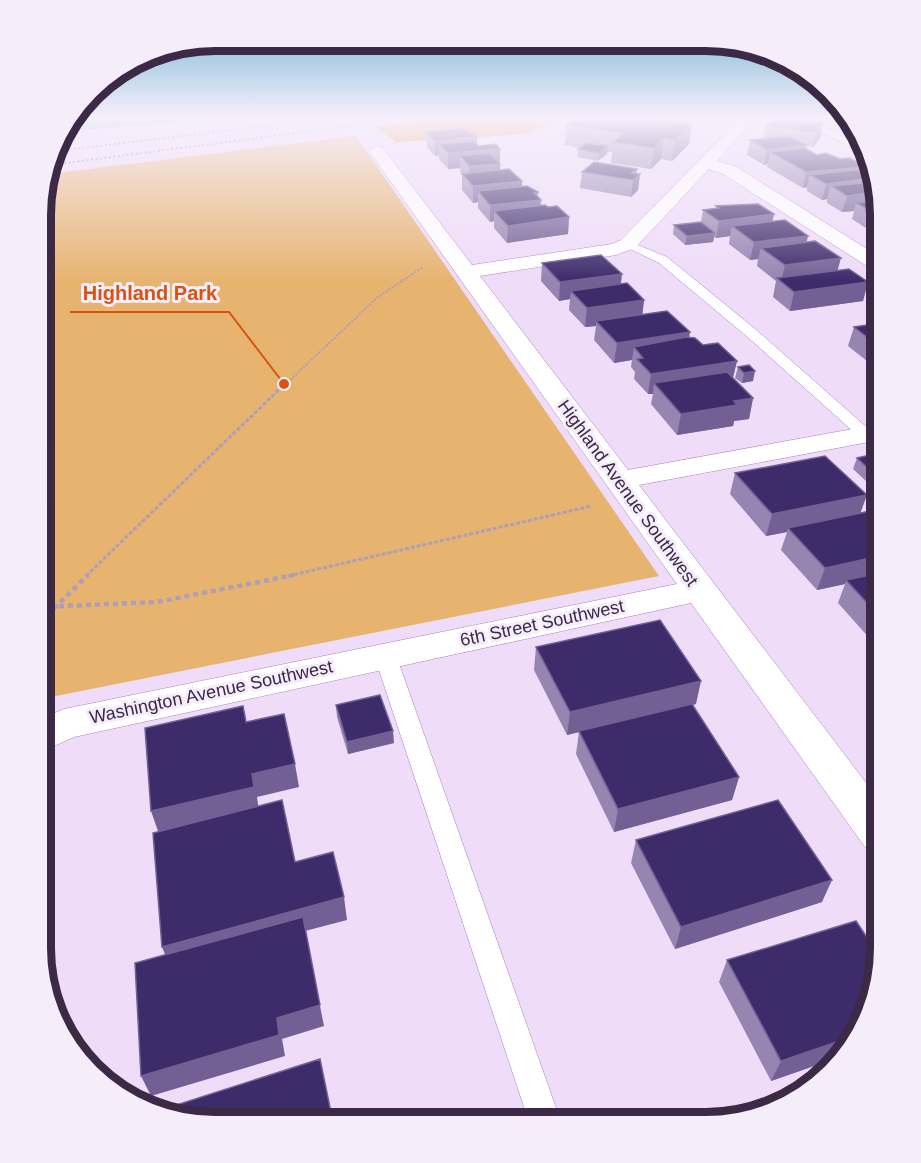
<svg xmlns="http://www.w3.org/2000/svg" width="921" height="1163" font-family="Helvetica,sans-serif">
  <rect width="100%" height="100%" fill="#eedcf8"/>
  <!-- green -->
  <path fill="#e7b470" d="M356 136 659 576 41 699 42 192 48 174Z"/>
  <!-- forest -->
  <path fill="#e49b1b" d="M423 119H562L524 134 396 142 375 127Z"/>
  <!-- water -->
  <path fill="#43a6a4" d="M71 119H230L63 131Z"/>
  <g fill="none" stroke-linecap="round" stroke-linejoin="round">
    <defs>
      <path id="lane" d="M798 119H808L862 146 864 154Z
        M628 241 667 257 754 328 880 439V452L874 450 744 334 659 263 624 246 622 244Z
        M385 647 393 650 396 655 561 1122H529L374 655 377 650Z"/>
      <path id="street" d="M740 119H755L717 161 735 166 880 257V272L873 270 723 174 709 169 635 248 616 255 480 276 628 470 880 424V440L639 485 880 801V852L865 847 691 603 74 737 41 752V719L64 709 677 584 369 151 377 146 383 148 472 265 612 244 621 240Z"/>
    </defs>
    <!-- lane casing -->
    <use href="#lane" stroke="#aa7fc0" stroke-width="1"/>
    <!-- street casing -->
    <use href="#street" stroke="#aa7fc0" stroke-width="1"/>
    <!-- path-far2 -->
    <path stroke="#af9db9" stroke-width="2" stroke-dasharray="2 1.5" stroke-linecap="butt" d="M288 382 378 297 423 267"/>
    <!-- path-far1 -->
    <path stroke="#af9db9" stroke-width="3" stroke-dasharray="4 2" stroke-linecap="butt" d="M86 576 289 380
      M288 576 592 506"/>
    <!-- path -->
    <path stroke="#af9db9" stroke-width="4.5" stroke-dasharray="5 4" stroke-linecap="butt" d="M41 607 157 602 294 575
      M41 621 88 575"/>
    <!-- lane -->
    <use href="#lane" fill="#fff" fill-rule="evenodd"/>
    <!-- street -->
    <use href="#street" fill="#fff" fill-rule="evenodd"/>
    <!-- rail -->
    <path stroke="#867490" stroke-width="2" stroke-dasharray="1.5 3" stroke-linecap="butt" d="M56 151 324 119
      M51 165 402 119"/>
  </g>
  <!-- wall -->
  <path fill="#9684b1" d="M575 119H693L690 123 689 144 672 161 661 159 651 169 611 163 612 152H607V154L598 161 577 157 578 149 580 148 565 145 566 125Z
    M823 123 820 138 813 147 806 146 805 148 817 155 840 159 867 167 866 170 880 214V233L875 234 852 219 854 211 842 212 827 203V199L822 200 807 191V187L803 188 767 167 768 164 764 165 747 155 750 140 763 138 766 126Z
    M426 132 477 143 479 146 500 149V170L522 181V187L537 196 541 206 548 207 569 217 568 234 507 243 494 228V221L490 222 478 208V202L473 203 462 190V174L460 172V168L448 169 439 159V155L435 156 427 147Z
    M637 169 636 174H640L638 190 631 197 580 188 582 172Z
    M716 206 774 214 772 222 808 236 806 242 838 271 868 282 863 301 790 311 773 297 776 281 757 266 758 259 750 260 729 244 730 236 716 238 714 237 713 242 685 245 673 234 674 225 701 222 703 210 716 208Z
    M542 263 620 284 644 300 642 314 690 332 689 337 703 345 737 361 733 378 753 398 749 419 734 421 733 426 677 435 651 404 653 394H648L634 379 635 372 631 367 632 360 614 363 594 340 596 326 585 327 569 310 570 299 559 301 541 281Z
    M880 323V368L877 369 848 346 854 327Z
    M738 367 753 381 742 383 735 378Z
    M880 453V494L853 469 857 458Z
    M735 473 861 513 880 509V650L838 603 845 584 817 590 781 550 787 532 766 536 730 494Z
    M536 647 696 704 692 705 739 777 732 800 614 832 576 754 579 732 567 735 534 670Z
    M880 675V684L878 681Z
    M336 705 394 743 348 754 337 717Z
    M636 840 822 902 675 949 631 863Z
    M727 960 851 1045 837 1058 771 1081 719 982Z"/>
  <!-- shaded-wall -->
  <path fill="#726095" d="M685 119H693L684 130Z
    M823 123 820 138 813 147 816 133Z
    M692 124 689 144 672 161 675 140Z
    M477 137V151L500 149V179L469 182V166L460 156V168L448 169V153L439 144V155L435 156V141Z
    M664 138 661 159 651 169 654 148Z
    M806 145 802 161 770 152 768 164 764 165 767 150Z
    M608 146 607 154 598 161 599 153Z
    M867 167 863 179 871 178 879 208 856 203 854 211 842 212 847 196 831 186 827 199 822 200 826 184 810 175 807 187 803 188 806 172Z
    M637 169 636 178 640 174 638 190 631 197 633 180 632 173Z
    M522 181 521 197 478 191V202L473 203V186Z
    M538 192 537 200H541L540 216 494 211V221L490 222V205Z
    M774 214 770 231 732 226 730 236 716 238 719 221Z
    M880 216V233L875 234Z
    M569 217 568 234 507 243 508 226Z
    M715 233 713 242 685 245 687 236Z
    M808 236 804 253 761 248 758 259 750 260 754 242Z
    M841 258 836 276 781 282 785 265Z
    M622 274 620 292 571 291 570 299 559 301 560 282Z
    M868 282 863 301 790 311 794 292Z
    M644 300 642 319 596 321V326L585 327 587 308Z
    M690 332 686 351 634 347 632 360 614 363 617 343Z
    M880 357V368L877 369Z
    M737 361 732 381 654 383 653 394H648L651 374Z
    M755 371 753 381 742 383 744 373Z
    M753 398 749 419 734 421 733 426 677 435 681 414 734 401Z
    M867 495 859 517 788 528 787 532 766 536 772 514Z
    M880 556V576L846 580 845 584 817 590 825 568Z
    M701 681 696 704 567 735 570 712Z
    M393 731 394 743 348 754 347 742Z
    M295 764 299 787 257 797 259 810 159 834 151 811 252 774Z
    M739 777 732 800 614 832 618 809Z
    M832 880 822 902 675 949 681 927Z
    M344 897 347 920 305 931 324 1026 282 1039 285 1056 151 1096 141 1076 171 969 162 947Z
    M854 1036 851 1045 837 1058 771 1081 781 1061Z"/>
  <!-- building -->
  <path fill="#3d2b6a" stroke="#726095" stroke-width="1.5" d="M575 119H654L692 124 675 140 664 138 654 148 613 142 624 133 566 125Z
    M773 119H786L823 123 816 133 766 126Z
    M462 128 477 137 435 141 426 132Z
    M788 136 806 145 767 150 750 140Z
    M474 141 479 146 496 144 500 149 448 153 439 144Z
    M587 143 608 146 599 153 578 149Z
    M805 148 817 155 826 153 840 159 850 158 867 167 806 172 770 152Z
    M490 153 500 164 469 166 460 156Z
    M594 162 637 169 632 173 640 174 633 180 582 172Z
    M509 169 522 181 473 186 462 174Z
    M863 169 869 172 871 178 826 184 810 175Z
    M872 182 875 192 847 196 831 186Z
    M527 186 538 192 534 193 541 200 490 205 478 191Z
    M877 200 880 216 856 203Z
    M758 204 774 214 719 221 703 210 719 208 716 206Z
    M545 205 548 207 557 206 569 217 508 226 494 211Z
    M785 220 808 236 754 242 732 226Z
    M701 222 715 233 687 236 674 225Z
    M815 241 841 258 785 265 761 248Z
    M601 255 622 274 560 282 542 263Z
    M849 269 868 282 794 292 777 278Z
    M627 283 644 300 587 308 571 291Z
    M667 311 690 332 617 343 596 321Z
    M880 323V347L854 327Z
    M686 337 695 338 703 345 718 343 737 361 651 374 637 359 643 358 634 347Z
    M749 365 755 371 744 373 738 367Z
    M727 372 753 398 734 401 737 405 681 414 654 383Z
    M880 453V479L857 458Z
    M825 456 867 495 772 514 735 473Z
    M880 509V556L825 568 788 528Z
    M880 573V617L846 580Z
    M660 620 701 681 570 712 536 647Z
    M380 695 393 731 347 742 336 705Z
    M692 704 739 777 618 809 579 731Z
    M243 706 246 722 284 714 295 764 252 774 254 787 151 811 145 728Z
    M282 800 295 862 333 852 344 897 162 947 153 833Z
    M778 800 832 880 681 927 636 840Z
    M303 917 320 1005 277 1018 279 1035 141 1076 135 963Z
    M856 921 880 957V960L854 1036 781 1061 727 960Z
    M320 1059 333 1122H203L164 1109Z"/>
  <!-- sky -->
  <linearGradient id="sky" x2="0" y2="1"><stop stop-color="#66aecd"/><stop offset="0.42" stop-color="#f7effc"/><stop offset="1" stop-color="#f7effc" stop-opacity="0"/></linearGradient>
  <rect width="921" height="281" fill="url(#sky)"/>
  <g text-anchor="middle" stroke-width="6" stroke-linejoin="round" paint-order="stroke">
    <!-- street labels -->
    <g font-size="18" fill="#3b2945" stroke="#f6edfb">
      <text transform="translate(628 493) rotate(54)" y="6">Highland Avenue Southwest</text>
      <text transform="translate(542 623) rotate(-12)" y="6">6th Street Southwest</text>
      <text transform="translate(211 692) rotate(-12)" y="6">Washington Avenue Southwest</text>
    </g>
  </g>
  <!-- crop -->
  <path d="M0 0H921V1163H0ZM215 51H706A164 164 0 0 1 870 215V948A164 164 0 0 1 706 1112H215A164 164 0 0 1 51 948V215A164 164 0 0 1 215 51Z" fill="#f6edfb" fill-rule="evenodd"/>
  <path fill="none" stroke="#3b2945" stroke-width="8" d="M215 51H706A164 164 0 0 1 870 215V948A164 164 0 0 1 706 1112H215A164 164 0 0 1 51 948V215A164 164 0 0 1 215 51Z"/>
  <!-- callouts -->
  <path fill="none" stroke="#d75412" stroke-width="2" d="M284 384L229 312H70"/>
  <circle fill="#d75412" stroke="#f6edfb" stroke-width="2" cx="284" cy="384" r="6"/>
  <g font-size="20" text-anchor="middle" font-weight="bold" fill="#d75412" stroke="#f6edfb" stroke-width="6" stroke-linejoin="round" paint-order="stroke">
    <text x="150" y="300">Highland Park</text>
  </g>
</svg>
